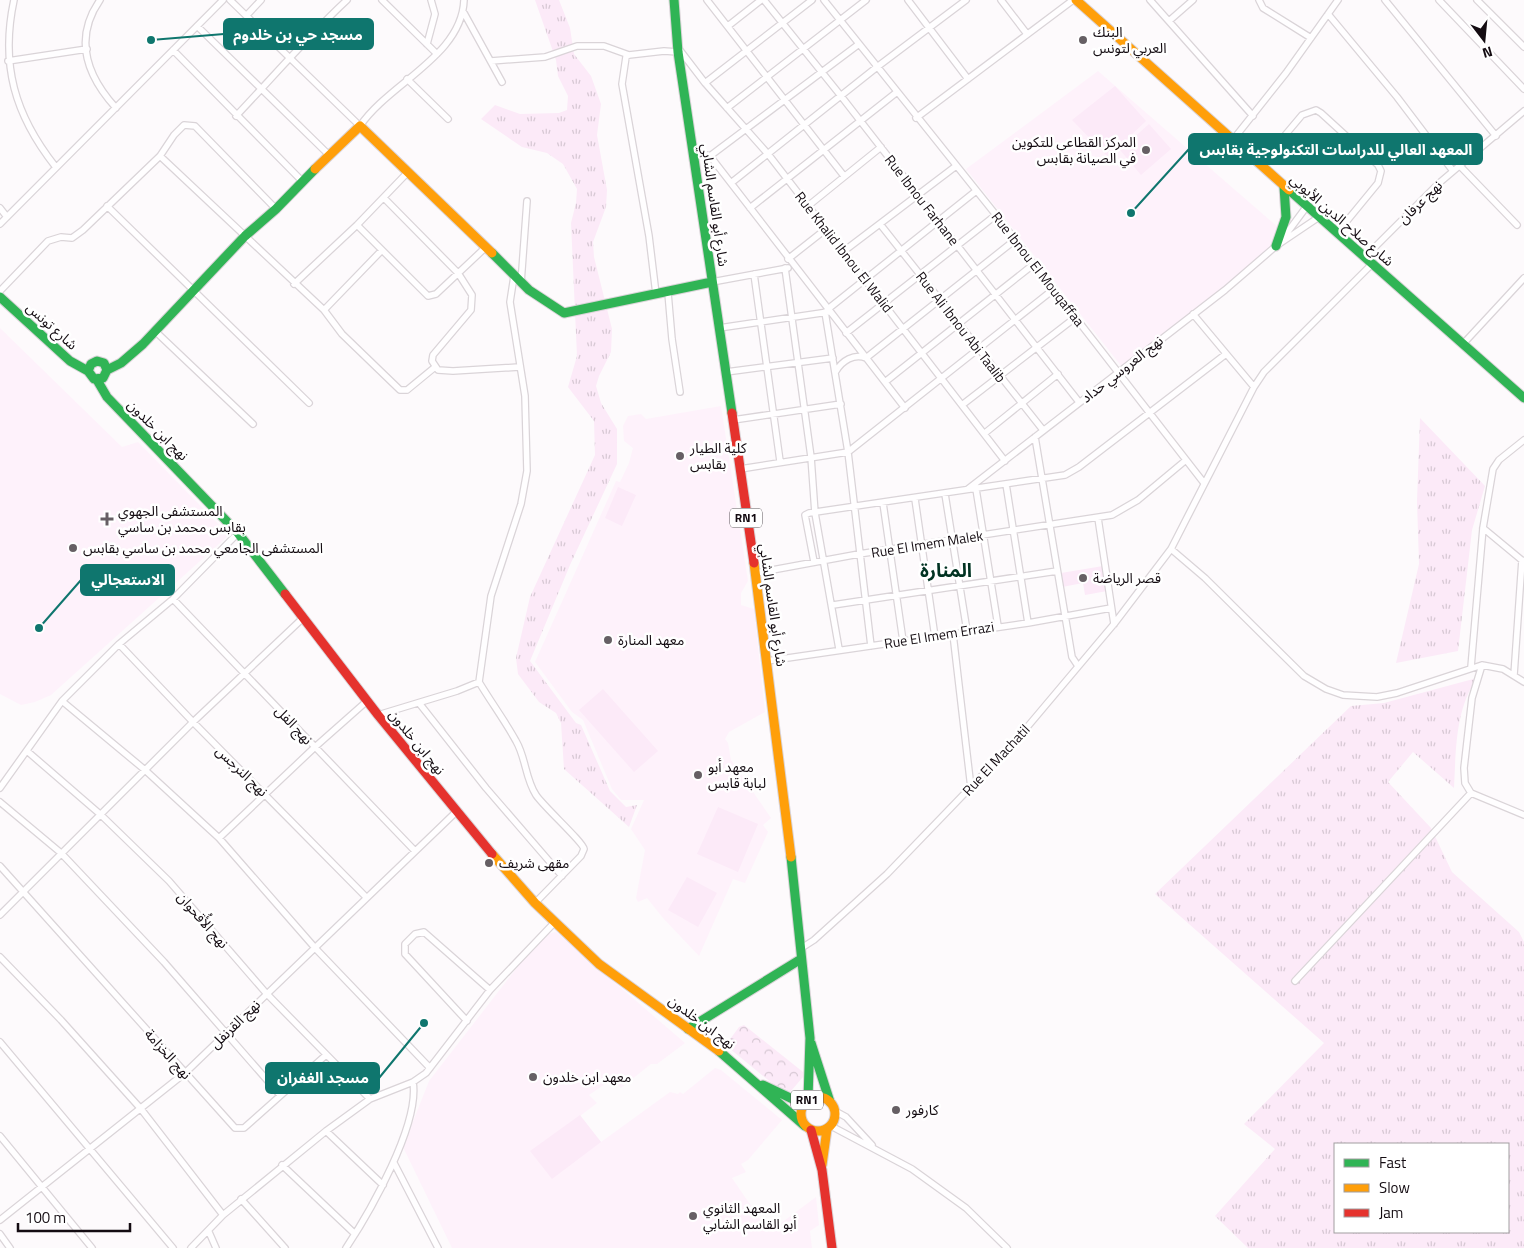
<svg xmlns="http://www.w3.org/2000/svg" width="1524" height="1248" font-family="'Titillium Web','Noto Sans Arabic',sans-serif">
  <defs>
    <pattern id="grass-tufts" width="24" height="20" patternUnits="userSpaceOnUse" patternTransform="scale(1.25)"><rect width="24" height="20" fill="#fceaf8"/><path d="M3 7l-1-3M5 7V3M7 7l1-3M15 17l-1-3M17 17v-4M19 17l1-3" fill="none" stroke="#d7c8d4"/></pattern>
    <pattern id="forest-crowns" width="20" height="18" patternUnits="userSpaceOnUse" patternTransform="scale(1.25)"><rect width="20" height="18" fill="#fceaf8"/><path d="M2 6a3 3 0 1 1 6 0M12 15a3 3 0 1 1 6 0" fill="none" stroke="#d7c8d4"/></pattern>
  </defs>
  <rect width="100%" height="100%" fill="#fdfafc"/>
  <!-- built -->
  <path fill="#fef2fb" d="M1098 71 1279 228 1280 243 1122 367 966 169Z
    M0 328 122 447 138 442 229 535 51 695 35 702 21 705 0 694Z
    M721 406 748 581 741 593V605L754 609 765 712 729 732 725 739 728 743 731 760 771 818 763 825 768 832 745 883 733 879 699 956 663 918 647 898 638 902 636 898 645 850 631 829 644 800H621L612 789 583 720 572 712 535 662 616 481 620 482 629 463 633 448 624 441 623 426 628 416 641 414 646 419Z
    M556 932 685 1043 657 1064H651L621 1088 611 1080 589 1095 597 1103 580 1116 601 1142 670 1092 678 1094 680 1092 683 1094 715 1068 721 1070 782 1120 748 1160 741 1164 746 1172 732 1178 769 1232 816 1197 819 1225 810 1231 812 1248H452L403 1147 429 1081 526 956 547 934Z"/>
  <!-- grass -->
  <path fill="url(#grass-tufts)" fill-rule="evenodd" d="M535 0H559L570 28 574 54 591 76 601 104 597 135 607 190 606 207 593 242 594 257 612 329 611 352 599 376 596 386 601 403 617 429V464L570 565 530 661 576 723 581 725 610 791 626 807 637 805 629 827 564 769 561 723 556 713 539 702 518 674 516 658 530 597 595 455 594 421 568 387 577 356 571 223 576 203 577 189 563 164 547 153 522 147 481 119 495 105 520 114 559 113 567 110 568 96 558 76 556 60Z
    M1420 418 1485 486 1472 530 1458 651 1396 663 1419 564 1417 501Z
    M1477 678C1455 710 1456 750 1454 788L1413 752 1388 782 1431 828 1452 872 1519 932 1524 942V1248H1248L1215 1216 1275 1149 1244 1124 1324 1043 1155 894 1351 706 1384 703ZM1335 1144H1508V1232H1335Z"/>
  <!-- forest -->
  <path fill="url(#forest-crowns)" d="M744 1025 803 1072V1077L791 1091 784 1093 729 1048 728 1042 739 1027Z"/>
  <!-- pitch -->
  <path fill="#fceaf8" d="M1115 86 1146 121 1108 157 1072 120Z
    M1149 124 1171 149 1141 175 1120 150Z
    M618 487 636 495 622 526 605 518Z
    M1103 566 1107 591 1085 595 1083 583 1062 587 1061 573Z
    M603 689 658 751 634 772 579 710Z
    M718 807 758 824 738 872 697 854Z
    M687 877 717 893 698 927 668 910Z
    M580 1115 601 1142 552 1179 530 1151Z"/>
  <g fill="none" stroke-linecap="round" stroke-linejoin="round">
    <defs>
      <path id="street" d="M14 0C0 65 15 115 55 166
        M100 0C73 39 87 76 116 108
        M230 0 360 126C389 83 462 56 464 0
        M382 0 437 54
        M707 0 844 176
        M764 0 841 96 1079 402
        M824 0 996 215 1204 483
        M908 0 968 79
        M1001 0 1027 34
        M1150 0 1253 116
        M1259 0 1263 8 1311 38
        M1385 0 1496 136
        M1439 0 1524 89
        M1477 0 1524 47
        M464 13 502 82
        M1328 14 1397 97 1453 171
        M247 15 261 0
        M1169 21 1193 0
        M197 26 329 155
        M728 26 761 0
        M427 44 435 14 431 0
        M679 49 705 83 768 154 1005 461
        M173 50 303 182
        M8 61 87 49
        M491 61 545 57 577 46H604L629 55
        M407 79 448 119
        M705 83 812 0
        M727 108 866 0
        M236 116C273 77 308 36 347 0
        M916 118 1073 0
        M1232 141 1286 73 1338 0
        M694 152 710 156 905 408
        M160 156 324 310 342 334 400 390H407L435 367
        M710 156 859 44
        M1260 165 1302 115 1316 110 1321 113 1378 165 1381 171 1378 183 1337 233
        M1460 166 1517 225
        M731 183 877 67 966 0
        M384 198 458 273 472 295 471 310 433 355 432 361 438 370 453 371 519 367
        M107 206 309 403
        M808 206 881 147
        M0 208 7 217
        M750 208 897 92
        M0 224 223 0
        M880 224 1043 430
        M357 225 428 296 436 294 486 247
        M1281 241 1307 206
        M844 251 956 166
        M1364 258 1438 184 1524 111
        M788 259 826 229
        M785 268 811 457 815 513 839 649
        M754 274 780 461
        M514 276 510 302 525 396 527 471 521 504 491 596 479 682C491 702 505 721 516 741 526 758 525 778 536 795 544 807 583 842 584 849L581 856 535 903
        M712 282 788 268
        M521 283 527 201
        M294 284 357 225 408 172
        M0 291 48 241 61 237 72 238 83 230 160 156 174 135 184 125 195 126 276 209
        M668 293 672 339 680 392
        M656 294 649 236 622 84 626 57 629 55 664 51 678 52
        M828 309 976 191
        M324 310 382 250
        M825 312 848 452 871 646
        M1193 314 1254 387
        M719 328 828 312
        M155 331 253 424
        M846 333 996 215
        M1463 344 1524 278
        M836 371C842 361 854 353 866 358L1015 240
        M726 372 833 358
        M885 382 1034 264
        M962 405 1076 317
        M733 420 841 404
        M985 433 1058 374
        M1035 437 1072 657 1078 666
        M740 469 848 452 1054 289
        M1006 484 1028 623
        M968 489 1225 290 1276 246 1319 217
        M976 489 998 626
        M945 494 967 631
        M915 499 935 637
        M883 503 903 641
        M1098 518 1114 624
        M1483 528 1524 562
        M1171 549 1205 578 1304 676 1326 689 1343 695 1377 697 1397 693 1482 665 1503 669 1524 682
        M814 562 805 515 809 513 1065 475 1079 467 1226 354
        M756 573 859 554 1112 515 1138 500 1186 460
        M173 599 415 851
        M833 605 1057 571
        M953 634 971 788
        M119 644 193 722 366 897
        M767 661 1028 623 1111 608
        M1471 667 1483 528 1493 469 1499 460 1524 440
        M1514 675 1522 560
        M62 701 145 770 219 838 316 949 430 1068
        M419 703 486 788 562 876
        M378 715 457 691 479 682
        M27 751 101 815 169 881 266 993 370 1099
        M0 788 62 701 119 644 173 599 238 533
        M1471 793 1465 783 1464 768 1472 698 1482 665
        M0 802 61 853 164 962 280 1095
        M219 838 315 747 367 701
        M0 866 235 1128H244L326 1055
        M0 915 193 722 303 618
        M800 949 814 940 887 874 1018 738 1114 624 1171 549 1254 387 1264 372 1372 264
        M0 957 61 1020 141 1109 223 1215
        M1295 981 1471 793 1524 815
        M467 1021 405 954V944L415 934 424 932 490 990
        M0 1042 173 1248
        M835 1111 846 1117 872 1145
        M831 1126 912 1169 966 1208 1007 1248
        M326 1131 383 1185
        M0 1136 92 1248
        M394 1163 438 1248
        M282 1165 355 1234
        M241 1199 285 1248
        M0 1220 185 1073 456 812
        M209 1232 216 1248
        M0 1234 10 1248
        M191 1248 223 1215 326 1131 370 1099 413 1082 426 1073 490 990 554 923
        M346 1248C370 1212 420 1124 413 1082"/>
      <path id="fast" d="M674 0 678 52 732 413
        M1289 190 1524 398
        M1276 246 1286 217 1284 187
        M492 253 529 290 564 313 712 282
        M0 297 70 361 88 371
        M107 370 104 363 97 361 91 364 88 371 94 379 103 378 107 370 121 363 143 344 245 236 276 209 315 169
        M97 380 107 397 238 533 285 594
        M791 857 810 1038 808 1099
        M688 1029 801 959
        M811 1043 830 1102
        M719 1051 805 1126
        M763 1085 803 1104"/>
      <path id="slow" d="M1076 0 1289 190
        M315 169 360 126 492 253
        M754 563 791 857
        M492 854 535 903 599 964 719 1051
        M801 1114a17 17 0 1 1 34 0a17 17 0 1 1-34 0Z
        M822 1165 827 1129"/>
      <path id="jam" d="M732 413 754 563
        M285 594 378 715 492 854
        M811 1130 822 1170 832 1248"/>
    </defs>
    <!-- street casing -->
    <use href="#street" stroke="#dad4d8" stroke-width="8"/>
    <!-- fast casing -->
    <use href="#fast" stroke="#dad4d8" stroke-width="11"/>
    <!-- slow casing -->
    <use href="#slow" stroke="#dad4d8" stroke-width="11"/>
    <!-- jam casing -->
    <use href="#jam" stroke="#dad4d8" stroke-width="11"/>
    <!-- street -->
    <use href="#street" stroke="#fffeff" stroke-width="5.5"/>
    <!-- fast -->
    <use href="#fast" stroke="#30b455" stroke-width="9"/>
    <!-- slow -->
    <use href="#slow" stroke="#ff9f0a" stroke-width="9"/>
    <!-- jam -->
    <use href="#jam" stroke="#e5322d" stroke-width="9"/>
  </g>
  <!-- markers -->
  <g fill="#665f64" stroke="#fff" stroke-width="2">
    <circle cx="1083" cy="40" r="5"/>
    <circle cx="1146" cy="150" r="5"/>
    <circle cx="680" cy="456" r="5"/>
    <path d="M104.5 511.5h5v5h5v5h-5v5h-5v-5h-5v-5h5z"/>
    <circle cx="73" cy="548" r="5"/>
    <circle cx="1083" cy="578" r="5"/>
    <circle cx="608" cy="640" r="5"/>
    <circle cx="698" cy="775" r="5"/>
    <circle cx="489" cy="863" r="5"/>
    <circle cx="533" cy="1077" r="5"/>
    <circle cx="896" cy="1110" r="5"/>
    <circle cx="693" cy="1216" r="5"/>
  </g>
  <g text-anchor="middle" stroke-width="5" stroke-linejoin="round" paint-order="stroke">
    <!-- shield labels -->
    <g fill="#fff" stroke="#5a5559" stroke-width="1">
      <rect x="730" y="508.5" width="32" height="19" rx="4"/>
      <rect x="791" y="1090.5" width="32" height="19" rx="4"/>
    </g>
    <g font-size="12" font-weight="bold" fill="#140c12">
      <text x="746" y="522">RN1</text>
      <text x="807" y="1104">RN1</text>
    </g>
    <!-- poi labels -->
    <g font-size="14" fill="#140c12" stroke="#fff" text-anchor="start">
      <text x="1093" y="37">البنك<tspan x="1093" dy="16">العربي لتونس</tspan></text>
      <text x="1136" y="147" text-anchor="end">المركز القطاعى للتكوين<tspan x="1136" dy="16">في الصيانة بقابس</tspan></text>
      <text x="690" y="453">كلية الطيار<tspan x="690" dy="16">بقابس</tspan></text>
      <text x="118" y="516">المستشفى الجهوي<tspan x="118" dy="16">بقابس محمد بن ساسي</tspan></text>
      <text x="83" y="553">المستشفى الجامعي محمد بن ساسي بقابس</text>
      <text x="1093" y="583">قصر الرياضة</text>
      <text x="618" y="645">معهد المنارة</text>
      <text x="708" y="772">معهد أبو<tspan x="708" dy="16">لبابة قابس</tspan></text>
      <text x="499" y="868">مقهى شريف</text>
      <text x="543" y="1082">معهد ابن خلدون</text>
      <text x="906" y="1115">كارفور</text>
      <text x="703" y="1213">المعهد الثانوي<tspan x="703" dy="16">أبو القاسم الشابي</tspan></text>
    </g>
    <!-- street labels -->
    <g font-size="14" fill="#140c12" stroke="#fff">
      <text transform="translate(922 200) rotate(52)" y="5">Rue Ibnou Farhane</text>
      <text transform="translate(1420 202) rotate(-44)" y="5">نهج عرفان</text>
      <text transform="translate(715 205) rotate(82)" y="5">شارع أبو القاسم الشابي</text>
      <text transform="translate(1342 220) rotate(41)" y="5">شارع صلاح الدين الأيوبي</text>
      <text transform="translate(844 252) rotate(52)" y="5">Rue Khalid Ibnou El Walid</text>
      <text transform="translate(1038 269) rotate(52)" y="5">Rue Ibnou El Mouqaffaa</text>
      <text transform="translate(52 326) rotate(42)" y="5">شارع تونس</text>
      <text transform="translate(961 327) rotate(52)" y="5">Rue Ali Ibnou Abi Taalib</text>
      <text transform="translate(1122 369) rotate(-38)" y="5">نهج العروسي حداد</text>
      <text transform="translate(158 430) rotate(45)" y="5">نهج ابن خلدون</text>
      <text transform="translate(927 544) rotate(-9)" y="5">Rue El Imem Malek</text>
      <text transform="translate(773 605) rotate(82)" y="5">شارع أبو القاسم الشابي</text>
      <text transform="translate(939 635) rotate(-9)" y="5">Rue El Imem Errazi</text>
      <text transform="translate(294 725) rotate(47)" y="5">نهج الفل</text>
      <text transform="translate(417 742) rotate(51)" y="5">نهج ابن خلدون</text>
      <text transform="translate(996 760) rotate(-47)" y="5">Rue El Machatil</text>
      <text transform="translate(242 771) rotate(44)" y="5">نهج النرجس</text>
      <text transform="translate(203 920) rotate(49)" y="5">نهج الأُقحوان</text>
      <text transform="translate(702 1022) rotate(37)" y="5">نهج ابن خلدون</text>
      <text transform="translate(235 1024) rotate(-44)" y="5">نهج القرنفل</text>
      <text transform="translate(168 1054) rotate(48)" y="5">نهج الخزامة</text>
    </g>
    <!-- district labels -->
    <g font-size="19" font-weight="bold" fill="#013322" stroke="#fff">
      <text x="946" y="577">المنارة</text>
    </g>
  </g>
  <!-- callouts -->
  <path fill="none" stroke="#0f766e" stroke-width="2" d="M151 40L224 34M1131 213L1189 149M39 628L81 580M424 1023L379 1078"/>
  <g fill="#0f766e" stroke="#fff" stroke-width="2">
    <circle cx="151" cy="40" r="5"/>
    <circle cx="1131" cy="213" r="5"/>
    <circle cx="39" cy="628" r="5"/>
    <circle cx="424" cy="1023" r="5"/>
  </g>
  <g fill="#0f766e" stroke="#0f766e" stroke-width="2">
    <rect x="224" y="19" width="149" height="30" rx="5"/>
    <rect x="1189" y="134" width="293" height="30" rx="5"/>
    <rect x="81" y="565" width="93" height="30" rx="5"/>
    <rect x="266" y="1063" width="113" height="30" rx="5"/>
  </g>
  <g font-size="15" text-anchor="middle" font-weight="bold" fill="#fff">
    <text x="298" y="40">مسجد حي بن خلدوم</text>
    <text x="1336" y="155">المعهد العالي للدراسات التكنولوجية بقابس</text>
    <text x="128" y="585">الاستعجالي</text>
    <text x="323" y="1083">مسجد الغفران</text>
  </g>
  <!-- legend -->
  <rect x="1334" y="1143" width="175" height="90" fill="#ffffff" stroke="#a19ea0"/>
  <rect x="1344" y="1159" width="25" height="8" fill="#30b455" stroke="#a19ea0"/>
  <text x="1379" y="1168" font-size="15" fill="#140c12">Fast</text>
  <rect x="1344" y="1184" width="25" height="8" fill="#ff9f0a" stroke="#a19ea0"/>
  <text x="1379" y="1193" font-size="15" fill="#140c12">Slow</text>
  <rect x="1344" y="1209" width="25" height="8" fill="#e5322d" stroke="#a19ea0"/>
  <text x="1379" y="1218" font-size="15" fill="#140c12">Jam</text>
  <!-- north arrow -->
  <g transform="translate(1484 40) rotate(164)" stroke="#ffffff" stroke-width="4" paint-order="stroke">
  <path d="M0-4L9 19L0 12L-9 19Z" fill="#140c12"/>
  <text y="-8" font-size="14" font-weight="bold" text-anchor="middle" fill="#140c12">N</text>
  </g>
  <!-- scale -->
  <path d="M18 1223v8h112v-8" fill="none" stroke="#140c12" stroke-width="2.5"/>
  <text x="25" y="1223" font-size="15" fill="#140c12" stroke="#ffffff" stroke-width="4" paint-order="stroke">100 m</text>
</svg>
